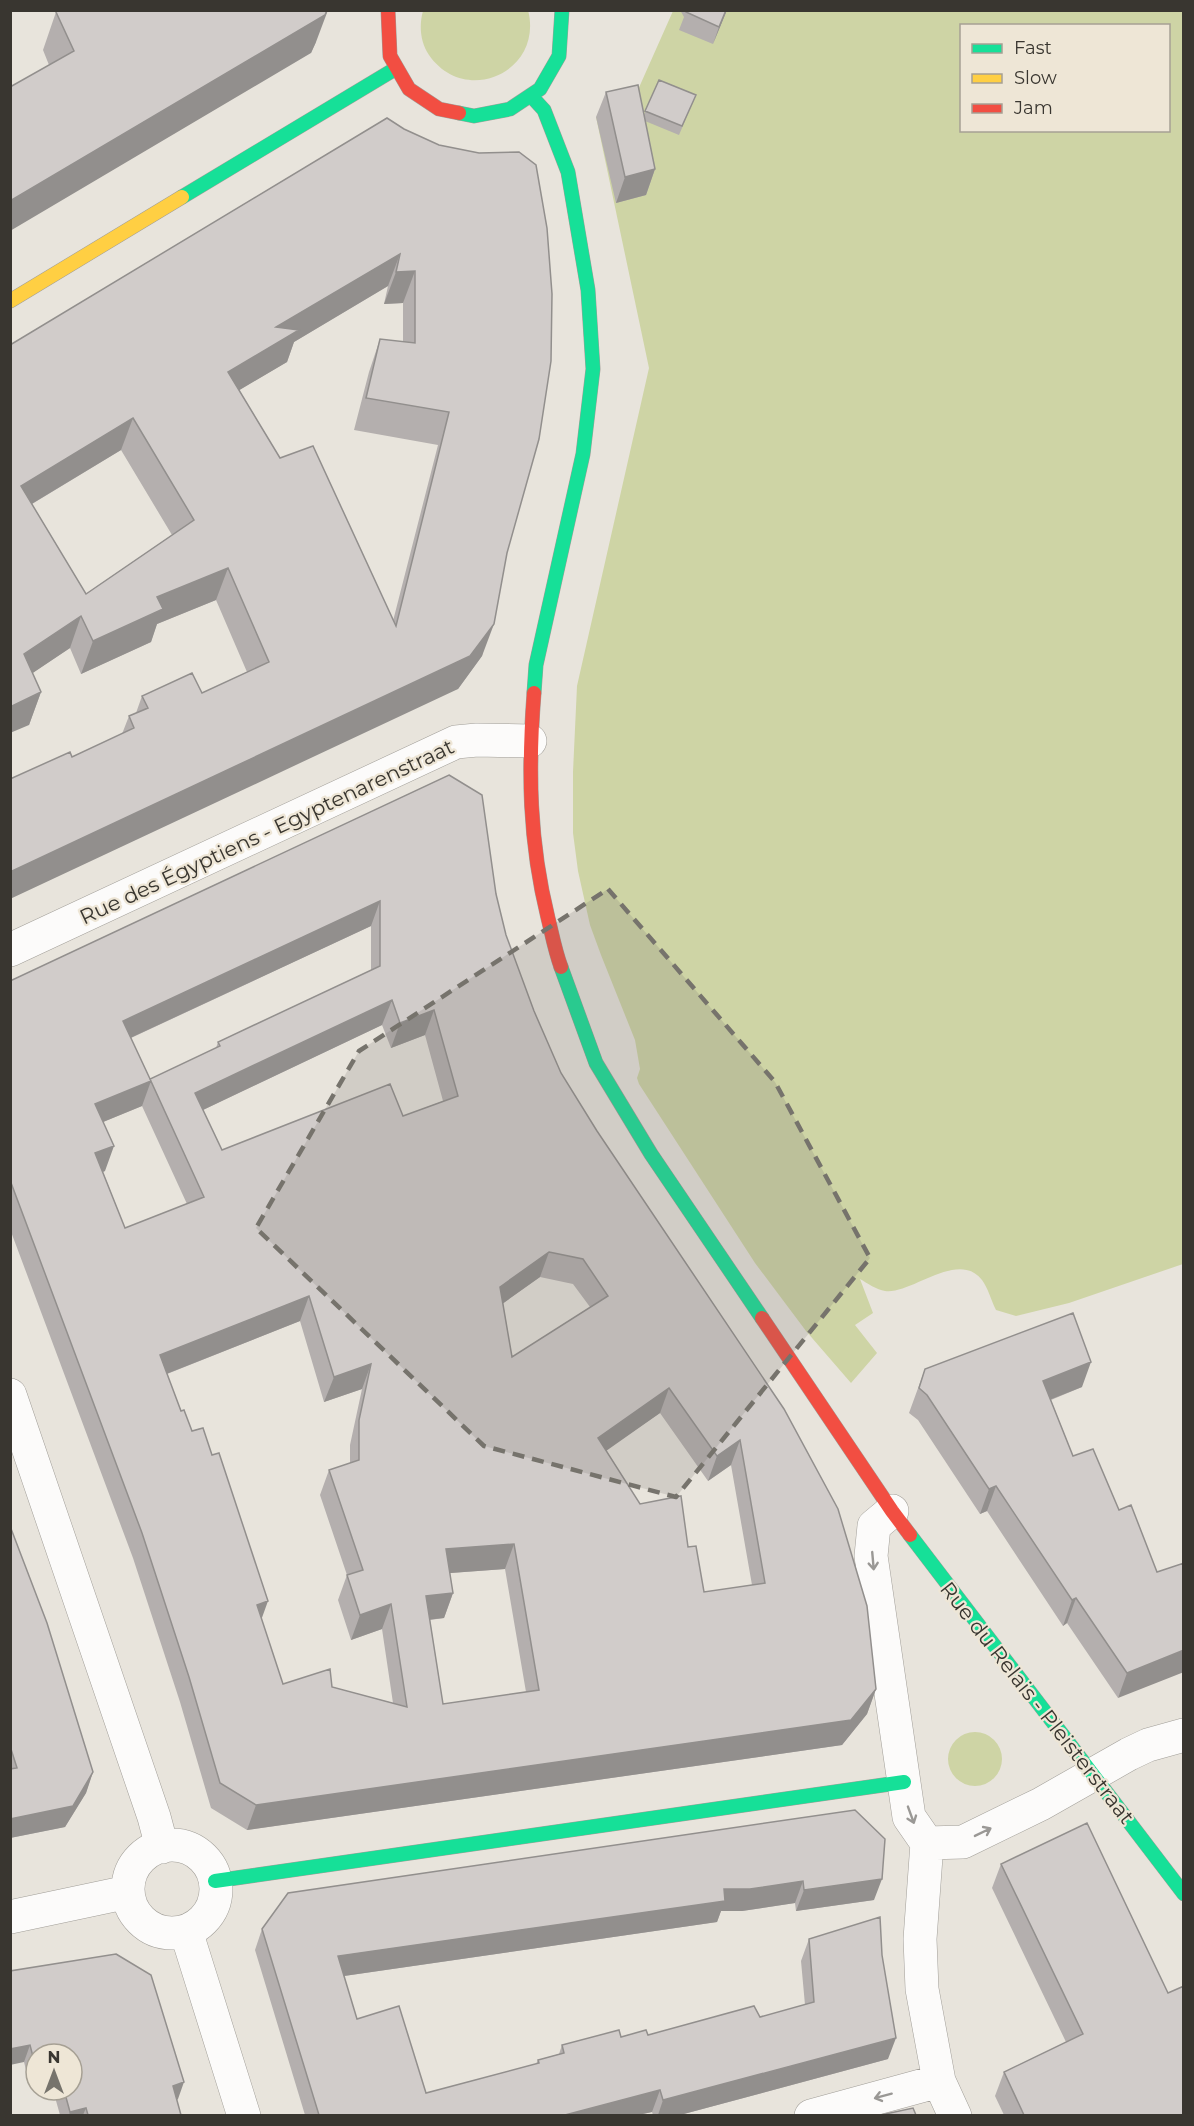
<svg xmlns="http://www.w3.org/2000/svg" width="1194" height="2126" font-family="Montserrat,sans-serif">
  <rect width="100%" height="100%" fill="#e8e4dc"/>
  <!-- green -->
  <path fill="#ced4a5" fill-rule="evenodd" d="M528 10C544 72 465 107 429 55 420 42 419 25 423 11Z
    M673 11H1183V1264L1069 1303 1016 1316 996 1310C991 1300 988 1288 982 1280 958 1249 911 1295 885 1291 877 1290 867 1283 860 1279L873 1313 855 1325 877 1353 851 1383 806 1331 755 1263 639 1084 637 1078 640 1069 635 1040 601 955 590 925 578 871 573 833V772L577 686 649 368 596 117 629 110ZM962 26H1168V130H962Z
    M948 1759a27 27 0 1 1 54 0a27 27 0 1 1-54 0Z"/>
  <g fill="none" stroke-linecap="round" stroke-linejoin="round">
    <defs>
      <path id="street" d="M10 950 456 742 477 740 530 741
        M10 1395 154 1817 162 1847
        M892 1511 874 1526 871 1556 909 1817 927 1843 920 1939 922 1989 939 2081 955 2116
        M927 1843 963 1842 1041 1804 1129 1754 1148 1745 1184 1735
        M128 1889a44 44 0 1 1 88 0a44 44 0 1 1-88 0Z
        M10 1917 128 1892
        M186 1931 244 2116
        M811 2116 939 2081"/>
      <path id="fast" d="M532 97 544 110 568 172 588 290 593 369 583 454 536 665 534 693
        M459 113 474 116 510 109 540 89 559 56 562 10
        M182 197 395 69
        M561 967 596 1063 651 1154 762 1318
        M910 1535 1184 1894
        M215 1881 904 1782"/>
      <path id="slow" d="M10 301 182 197"/>
      <path id="jam" d="M388 10 390 56 409 89 439 109 459 113
        M534 693C528 771 529 841 548 918 552 934 555 951 561 967
        M762 1318 892 1511 910 1535"/>
    </defs>
    <!-- street casing -->
    <use href="#street" stroke="#a19e98" stroke-width="34"/>
    <!-- fast casing -->
    <use href="#fast" stroke="#a19e98" stroke-width="15"/>
    <!-- slow casing -->
    <use href="#slow" stroke="#a19e98" stroke-width="15"/>
    <!-- jam casing -->
    <use href="#jam" stroke="#a19e98" stroke-width="15"/>
    <!-- street -->
    <use href="#street" stroke="#fcfbfa" stroke-width="33"/>
    <!-- fast -->
    <use href="#fast" stroke="#16e098" stroke-width="14"/>
    <!-- slow -->
    <use href="#slow" stroke="#ffcf43" stroke-width="14"/>
    <!-- jam -->
    <use href="#jam" stroke="#f24e42" stroke-width="14"/>
  </g>
  <!-- wall -->
  <path fill="#b4afae" fill-rule="evenodd" d="M680 10H727L713 44 679 30 684 17Z
    M56 12 316 42 311 53 49 65 43 50Z
    M659 80 696 95 679 135 645 121 655 169 646 195 616 203 596 117 606 92 644 115Z
    M387 118 507 553 482 656 458 689 72 757 122 734 129 716 136 713 142 696 202 693 247 672 216 600 157 624 151 642 81 674 70 648 32 673 41 692 29 725 10 345ZM388 286 384 304 403 303V342L380 339 369 372 354 430 438 445 393 621 280 458 239 390 287 362 294 342ZM121 450 172 535 86 594 32 504Z
    M449 775 496 894 506 935 534 1011 561 1073 876 1689 867 1714 842 1745 247 1830 211 1808 180 1702 133 1558 10 1229V981ZM371 926V970L218 1042 216 1048 150 1079 131 1038ZM382 1025 391 1048 425 1035 443 1101 403 1116 222 1150 203 1110ZM142 1106 187 1204 125 1228 103 1172 105 1171 103 1122ZM540 1277 573 1284 590 1307 512 1357 503 1303ZM300 1321 324 1402 362 1389 350 1445V1463L329 1470 320 1495 347 1575 338 1600 351 1640 382 1629 393 1703 332 1687 283 1684 261 1619 167 1374ZM660 1413 708 1481 731 1465 752 1585 704 1592 688 1547 640 1504 606 1450ZM505 1569 526 1692 443 1704 430 1620 444 1618 453 1593 450 1573Z
    M925 1369 1082 1387 1051 1400 1073 1456 1119 1510 1157 1572 1184 1563 1118 1698 1067 1623 1063 1626 987 1511 980 1514 918 1420 909 1413Z
    M10 1526 93 1772 86 1793 65 1827 10 1838Z
    M855 1810 874 1900 796 1911 795 1903 742 1911H721L717 1922 344 1976 357 2019 426 2093 536 2064 538 2060 559 2054 562 2045 621 2037 648 2035 760 2017 805 2005 801 1961 809 1939 888 2059 680 2115H653L652 2112 638 2115H305L255 1950 262 1929Z
    M1001 1864 1168 1993 1184 2115H1004L995 2096 1004 2072 1066 2042 992 1888Z
    M10 1971 178 2099 177 2100 181 2115H60L53 2090H72V2054H36V2085L30 2086 24 2062Z"/>
  <!-- shaded-wall -->
  <path fill="#928f8d" d="M327 10H328L316 42 311 53 10 231V201Z
    M726 10H727L713 44 719 27Z
    M655 169 646 195 616 203 625 177Z
    M400 254 388 286 294 342 287 362 216 404 228 372 276 327Z
    M415 271 403 303 384 304 396 272Z
    M133 418 121 450 10 517 21 486Z
    M228 568 216 600 157 624 151 642 81 674 93 641 157 597Z
    M81 616 70 648 12 687 24 654Z
    M494 624 482 656 458 689 10 899V872Z
    M41 692 29 725 10 733V707Z
    M380 901 371 926 113 1046 123 1021Z
    M392 1000 382 1025 186 1118 195 1093Z
    M434 1010 425 1035 391 1048 400 1023Z
    M151 1081 142 1106 86 1129 95 1104Z
    M114 1146 105 1171 86 1178 95 1153Z
    M549 1252 540 1277 491 1312 500 1287Z
    M309 1296 300 1321 151 1380 160 1355Z
    M1091 1362 1082 1387 1034 1406 1043 1381Z
    M371 1364 362 1389 324 1402 334 1377Z
    M669 1388 660 1413 589 1463 598 1438Z
    M740 1440 731 1465 708 1481 717 1456Z
    M996 1486 987 1511 980 1514 989 1489Z
    M514 1544 505 1569 437 1574 446 1549Z
    M453 1593 444 1618 417 1621 426 1596Z
    M1076 1598 1067 1623 1063 1626 1072 1600Z
    M268 1601 259 1626 257 1605Z
    M391 1604 382 1629 351 1640 360 1615Z
    M1184 1650V1672L1118 1698 1127 1673Z
    M876 1689 867 1714 842 1745 247 1830 256 1805Z
    M93 1772 86 1793 65 1827 10 1838V1819Z
    M882 1879 874 1900 796 1911 804 1890Z
    M803 1881 795 1903 742 1911H721L717 1922 330 1978 338 1956 724 1889Z
    M896 2038 888 2059 680 2115H658L663 2100Z
    M30 2045 24 2062 10 2065V2049Z
    M36 2069V2085L30 2086Z
    M184 2082 178 2099 167 2103 173 2086Z
    M660 2090 652 2112 638 2115H565Z
    M86 2108 83 2115H69L70 2112Z"/>
  <!-- building -->
  <path fill="#d1ccca" stroke="#928f8d" stroke-width="1.5" fill-rule="evenodd" d="M59 10H327L325 15 10 201V87L74 51 56 12Z
    M686 10H726L719 27 686 12Z
    M659 80 696 95 682 126 645 111Z
    M638 85 655 169 625 177 606 92Z
    M387 118 404 129 439 145 479 153 519 152 536 165 547 228 552 294 551 361 539 439 507 553 494 624 470 656 10 872V779L70 752 72 757 134 728 129 716 148 708 142 696 192 673 202 693 269 662 228 568 157 597 163 609 93 641 81 616 24 654 41 692 10 707V345ZM400 254 396 272 415 271V343L380 339 366 398 449 412 396 626 313 446 280 458 228 372 299 330 276 327ZM133 418 194 520 86 594 21 486Z
    M449 775 482 795 496 894 506 935 534 1011 561 1073 597 1131 784 1409 838 1509 867 1606 876 1689 851 1720 256 1805 220 1783 189 1677 142 1533 10 1180V981ZM380 901V966L218 1042 220 1046 150 1079 204 1197 125 1228 95 1153 114 1146 95 1104 151 1081 123 1021ZM392 1000 400 1023 434 1010 458 1096 403 1116 390 1084 222 1150 195 1093ZM549 1252 583 1259 608 1296 512 1357 500 1287ZM309 1296 334 1377 371 1364 359 1420V1460L329 1470 363 1570 347 1575 360 1615 391 1604 407 1707 332 1687 330 1669 283 1684 257 1605 268 1601 219 1453 212 1455 203 1428 192 1431 184 1410 181 1411 160 1355ZM669 1388 717 1456 740 1440 765 1583 704 1592 696 1546 688 1547 681 1496 640 1504 598 1438ZM514 1544 539 1690 443 1704 426 1596 453 1593 446 1549Z
    M1073 1313 1091 1362 1043 1381 1073 1456 1093 1449 1119 1510 1131 1505 1157 1572 1184 1563V1650L1127 1673 1076 1598 1072 1600 996 1486 989 1489 927 1395 919 1388 925 1369Z
    M10 1526 47 1623 93 1772 73 1806 10 1819V1769L17 1768 10 1746Z
    M855 1810 885 1839 882 1879 804 1890 803 1881 750 1889H724L725 1901 338 1956 357 2019 399 2006 426 2093 539 2063 538 2060 564 2053 562 2045 619 2030 621 2037 646 2030 648 2035 754 2006 760 2017 814 2002 809 1939 880 1917 882 1955 896 2038 663 2100 660 2090 565 2115H319L262 1929 288 1893Z
    M1087 1823 1168 1993 1184 1986V2115H1024L1004 2072 1083 2034 1001 1864Z
    M116 1954 151 1975 184 2082 173 2086 181 2115H88L86 2108 70 2112 64 2090H72V2054H36V2068L30 2045 10 2049V1971Z
    M913 2108 916 2115H881Z"/>
  <!-- one-way arrows -->
  <defs><path id="oneway-shaft" d="M-6 0H5M1.5-3L5.5 0L1.5 3" fill="none" stroke-width="1.6" stroke-linecap="round" stroke-linejoin="round" transform="scale(1.5)"/></defs>
  <g stroke="#9a9895">
    <use href="#oneway-shaft" transform="translate(873 1561) rotate(85)"/>
    <use href="#oneway-shaft" transform="translate(911 1815) rotate(70)"/>
    <use href="#oneway-shaft" transform="translate(983 1832) rotate(-26)"/>
    <use href="#oneway-shaft" transform="translate(883 2096) rotate(165)"/>
  </g>
  <!-- marked area -->
  <path fill="#76736c" fill-opacity="0.2" stroke="#76736c" stroke-width="4.5" stroke-dasharray="12 8" stroke-linejoin="round" d="M608 889 775 1082 870 1258 676 1497 484 1446 256 1228 359 1051Z"/>
  <g text-anchor="middle" stroke-width="4.5" stroke-linejoin="round" paint-order="stroke">
    <!-- street labels -->
    <g font-size="21" fill="#393630" stroke="#eee6d6">
      <text transform="translate(267 832) rotate(-25)" y="7">Rue des Égyptiens - Egyptenarenstraat</text>
      <text transform="translate(1037 1703) rotate(52)" y="7">Rue du Relais - Pleisterstraat</text>
    </g>
  </g>
  <!-- border -->
  <rect width="1194" height="2126" fill="none" stroke="#393630" stroke-width="24"/>
  <!-- legend -->
  <rect x="960" y="24" width="210" height="108" fill="#eee6d6" stroke="#a6a094" stroke-width="1.5"/>
  <rect x="972" y="44" width="30" height="9" fill="#16e098" stroke="#a6a094" stroke-width="1.5"/>
  <text x="1014" y="54" font-size="18" fill="#393630">Fast</text>
  <rect x="972" y="74" width="30" height="9" fill="#ffcf43" stroke="#a6a094" stroke-width="1.5"/>
  <text x="1014" y="84" font-size="18" fill="#393630">Slow</text>
  <rect x="972" y="104" width="30" height="9" fill="#f24e42" stroke="#a6a094" stroke-width="1.5"/>
  <text x="1014" y="114" font-size="18" fill="#393630">Jam</text>
  <!-- north arrow -->
  <g transform="translate(54 2072)"><circle r="28" fill="#eee6d6" stroke="#a6a094" stroke-width="1.5"/>
  <path d="M0-4.5L10 22L0 15L-10 22Z" fill="#76736c"/>
  <text y="-9" font-size="16" font-weight="bold" text-anchor="middle" fill="#393630">N</text>
  </g>
</svg>
